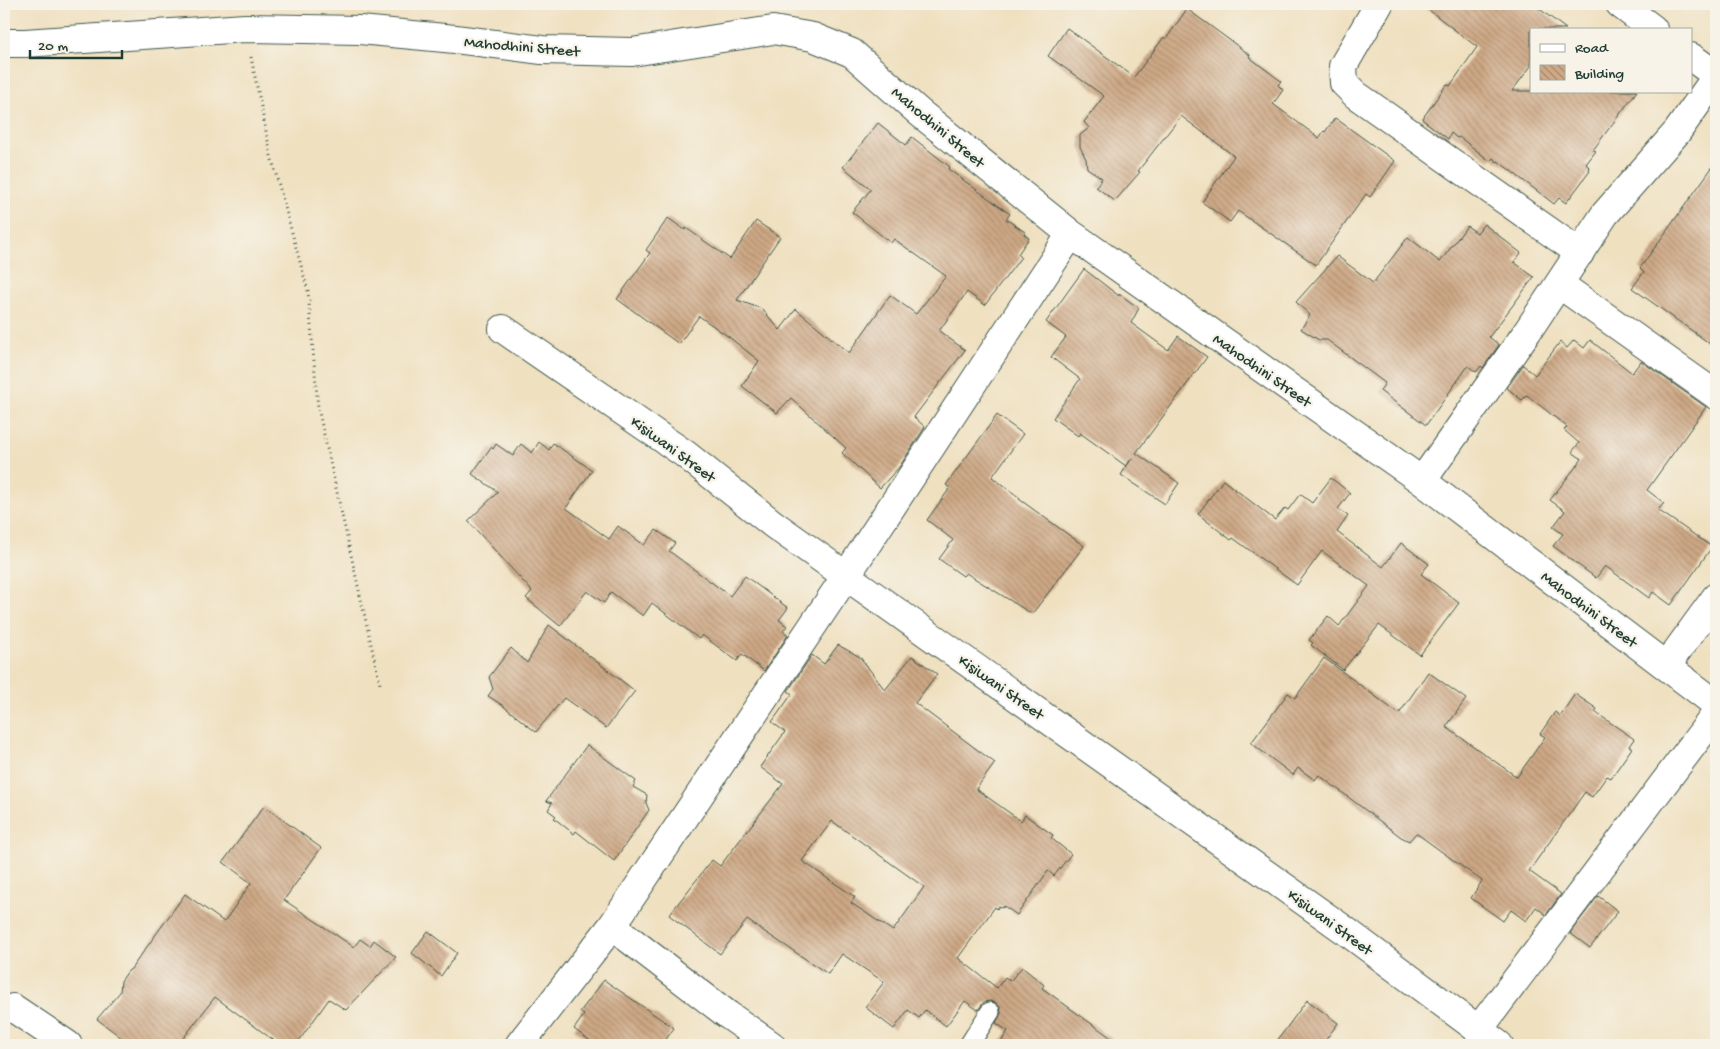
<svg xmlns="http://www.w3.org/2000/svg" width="1720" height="1049" font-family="'Gochi Hand',sans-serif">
  <defs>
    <pattern id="building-back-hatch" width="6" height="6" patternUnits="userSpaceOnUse" patternTransform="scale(1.25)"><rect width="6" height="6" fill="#cea885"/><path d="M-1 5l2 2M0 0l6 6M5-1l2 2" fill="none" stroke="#a78a6e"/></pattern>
  </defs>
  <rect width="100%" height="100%" fill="#f7f3e8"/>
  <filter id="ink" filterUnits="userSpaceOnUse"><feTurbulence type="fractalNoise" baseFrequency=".02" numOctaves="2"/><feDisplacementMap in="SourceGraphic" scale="10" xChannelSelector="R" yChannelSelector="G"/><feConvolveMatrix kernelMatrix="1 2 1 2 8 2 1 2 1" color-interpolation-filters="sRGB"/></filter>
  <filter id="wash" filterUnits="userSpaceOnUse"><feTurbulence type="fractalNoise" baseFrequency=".0096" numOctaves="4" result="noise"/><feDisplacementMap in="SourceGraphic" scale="20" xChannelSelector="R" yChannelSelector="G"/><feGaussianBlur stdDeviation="1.12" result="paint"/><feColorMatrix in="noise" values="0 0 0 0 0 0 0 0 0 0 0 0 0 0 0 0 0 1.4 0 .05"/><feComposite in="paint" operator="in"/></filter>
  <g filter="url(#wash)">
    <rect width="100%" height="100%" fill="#efe0c0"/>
    <g id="blocks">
      <!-- building -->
      <path fill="url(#building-back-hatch)" fill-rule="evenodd" d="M1421 4H1533L1566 29H1531V66L1512 91H1637L1593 150 1596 151 1586 164 1590 168 1589 170 1590 171 1566 203 1559 198 1554 204 1498 161 1497 162 1493 158 1490 161 1459 137 1457 138 1451 133 1448 139 1422 119 1447 84 1450 86 1477 47Z
        M1187 9 1250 55 1249 57 1281 81 1278 85 1283 90 1273 104 1319 138 1324 131 1325 132 1335 118 1395 161 1370 197 1366 194 1316 265 1238 211 1230 222 1202 202 1234 156 1181 116 1138 171 1140 172 1115 201 1096 187 1102 178 1087 168 1086 159 1080 147V135L1089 128 1084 122 1104 96 1048 56 1067 28 1134 77 1164 37 1166 39Z
        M878 123 906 145 912 137 950 167 948 169 1010 214 1006 219 1025 232 1024 234 1029 238 1018 254 1021 257 985 305 967 292 939 331 965 350 914 417 925 427 900 466 880 488 842 453 846 448 791 398 777 413 742 386 759 361 729 337 699 316 679 344 617 299 650 253 646 250 668 218 685 230 686 228 730 259 756 221 780 237 737 300 762 309 780 330 796 309 849 353 890 295 916 314 946 276 894 239 891 243 852 212 871 189 843 167Z
        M1716 162V348L1632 288 1644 272 1640 268Z
        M1484 224 1521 253 1514 262 1534 277 1489 337 1499 345 1483 368 1481 366 1476 372 1468 366 1426 425 1380 391 1385 383 1327 340H1319L1301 329 1310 315 1296 302 1337 256 1373 283 1408 237 1440 262 1467 226 1477 233Z
        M1084 269 1119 296V294L1139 308 1131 323 1168 350 1178 336 1207 357 1136 453 1179 483 1165 504 1121 475 1132 458 1126 466 1080 433 1078 436 1053 418 1080 379 1051 357 1066 337 1046 322Z
        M1574 340 1584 348 1590 340 1632 373 1641 361 1706 407 1647 490 1664 503 1658 510 1712 547 1671 605 1653 592 1649 598 1605 566 1596 578 1553 546 1563 534 1553 527 1565 511 1550 500 1582 459 1572 452 1579 443 1564 430 1567 427 1527 395 1522 400 1507 388 1523 365 1535 375 1560 342 1567 348Z
        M997 415 1023 434 992 477 1020 498 1019 499 1084 546 1032 614 966 573 963 576 939 559 953 540 927 520 950 488 946 485Z
        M539 442 549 450 553 443 592 470 566 508 609 539 618 526 644 545 656 530 675 543 669 551 730 596 745 576 788 608 779 620 787 626 783 631 788 635 764 671 742 654 737 661 702 635 699 639 652 603 643 616 611 592 604 603 587 591 560 626 526 598 532 591 468 521 498 492 472 474 491 447 493 449 496 444 513 456 521 444 532 453Z
        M1331 478 1350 493 1338 509 1348 516 1337 532 1383 567 1401 543 1429 564 1421 574 1459 603 1420 655 1379 625 1343 670 1311 645 1313 643 1309 640 1328 616 1339 626 1369 586 1322 551 1297 585 1233 538 1231 540 1198 514 1223 480 1275 520 1285 508 1288 510 1300 494 1312 503Z
        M549 625 635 691 606 728 564 698 536 732 502 705 488 696 493 689 489 677 511 648 527 663Z
        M838 645 860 657 885 690 912 656 937 674 915 703 995 763 976 789 1021 821 1025 815 1053 835 1051 838 1071 854 1054 876 1048 871 1017 915 1004 906 1003 908 999 906 997 909 995 907 958 958 997 988 1005 977 1010 981 1022 967 1044 985 1042 988 1121 1045H999L1008 1031 996 1023 1001 1013 1000 1007 996 1003 991 1001 984 1002 978 1010 965 1001 946 1026 925 1010 919 1018 908 1010 894 1029 865 1007 884 982 842 954 828 974 747 920 720 954 669 915 712 860 720 866 783 784 760 767 785 732 772 722 792 694 788 691 812 655 824 664ZM832 821 924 887 893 931 851 903 855 897 802 861Z
        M1324 658 1399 714 1428 672 1466 699 1446 727 1517 777 1545 737 1540 734 1555 712 1560 716 1575 694 1597 709 1595 712 1634 739 1629 746 1632 748 1611 778 1607 776 1592 797 1585 792 1529 871 1561 894 1546 915 1536 907 1526 921 1511 910 1503 921 1471 898 1482 881 1416 833 1409 841 1401 837 1319 775 1315 780 1298 768 1293 775 1251 743 1288 693 1295 698Z
        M587 745 636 781 633 787 647 795 646 803 649 810 614 861 576 831 574 834 554 818 556 816 548 810 552 803 546 801Z
        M264 806 321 848 284 900 354 947 360 939 370 946 374 940 396 957 346 1010 329 999 296 1045H280L215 997 178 1045H131L97 1019 120 992 121 981 128 971 131 969 185 894 224 922 251 883 223 862Z
        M1598 896 1618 911 1590 948 1570 933Z
        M428 931 457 953 441 976 412 953Z
        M604 980 674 1028 662 1045H596L574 1029 584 1015 580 1012Z
        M1307 1000 1338 1023 1322 1045H1274Z"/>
    </g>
  </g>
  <g filter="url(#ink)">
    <use href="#blocks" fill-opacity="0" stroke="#3e5549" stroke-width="1"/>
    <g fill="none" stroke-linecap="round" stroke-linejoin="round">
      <defs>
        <path id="lane" d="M969 1045 990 1012"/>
        <path id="street" d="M1379 4 1343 66 1344 83 1356 95 1580 253
          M1620 4 1653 29
          M4 43H25L245 28 360 30 455 39 542 50 632 52 773 30 813 37 852 53 920 113 1071 234 1422 481 1716 704
          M1691 57 1716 75
          M1559 284 1716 395
          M503 329 685 454 773 524 1346 931 1499 1045
          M1422 481 1527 332 1605 214 1677 132 1716 77
          M1666 666 1716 597
          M612 926 728 1015 771 1045
          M13 1008 68 1045
          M1479 1029 1716 714
          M519 1045 612 926 846 576 1071 234"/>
      </defs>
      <!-- lane casing -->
      <use href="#lane" stroke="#3e5549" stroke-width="21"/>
      <!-- street casing -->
      <use href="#street" stroke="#3e5549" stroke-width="30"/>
      <!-- path -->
      <path stroke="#3e5549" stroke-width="3" stroke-dasharray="1 4" stroke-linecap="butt" d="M251 57 271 156 308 291 318 408 380 684"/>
      <!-- lane -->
      <use href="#lane" stroke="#fff" stroke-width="19"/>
      <!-- street -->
      <use href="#street" stroke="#fff" stroke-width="28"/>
    </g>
  </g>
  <g text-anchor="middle" stroke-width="4.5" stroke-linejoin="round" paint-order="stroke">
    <!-- street labels -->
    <g font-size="16" fill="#1f3d34" stroke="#f7f3e8">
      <text transform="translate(522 45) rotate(5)" y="6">Mahodhini Street</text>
      <text transform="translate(939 126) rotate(40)" y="6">Mahodhini Street</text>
      <text transform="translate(1263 369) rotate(35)" y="6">Mahodhini Street</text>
      <text transform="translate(674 448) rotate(36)" y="6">Kisiwani Street</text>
      <text transform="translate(1590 608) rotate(37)" y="6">Mahodhini Street</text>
      <text transform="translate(1002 686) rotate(35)" y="6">Kisiwani Street</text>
      <text transform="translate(1331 921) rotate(36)" y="6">Kisiwani Street</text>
    </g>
  </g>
  <!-- margin -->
  <rect width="1720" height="1049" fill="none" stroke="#f7f3e8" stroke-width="20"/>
  <!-- legend -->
  <rect x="1530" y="28" width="162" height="65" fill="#f7f3e8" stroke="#a1aaa0"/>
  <rect x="1540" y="44" width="25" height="8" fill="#ffffff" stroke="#a1aaa0"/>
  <text x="1575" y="52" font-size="15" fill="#1f3d34">Road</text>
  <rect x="1540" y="65" width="25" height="15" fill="url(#building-back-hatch)" stroke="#a1aaa0"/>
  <text x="1575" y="78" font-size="15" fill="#1f3d34">Building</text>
  <!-- scale -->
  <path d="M30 50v8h92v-8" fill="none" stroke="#1f3d34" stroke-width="2.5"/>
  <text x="38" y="50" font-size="15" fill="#1f3d34" stroke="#f7f3e8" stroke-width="4" paint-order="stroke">20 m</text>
</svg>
